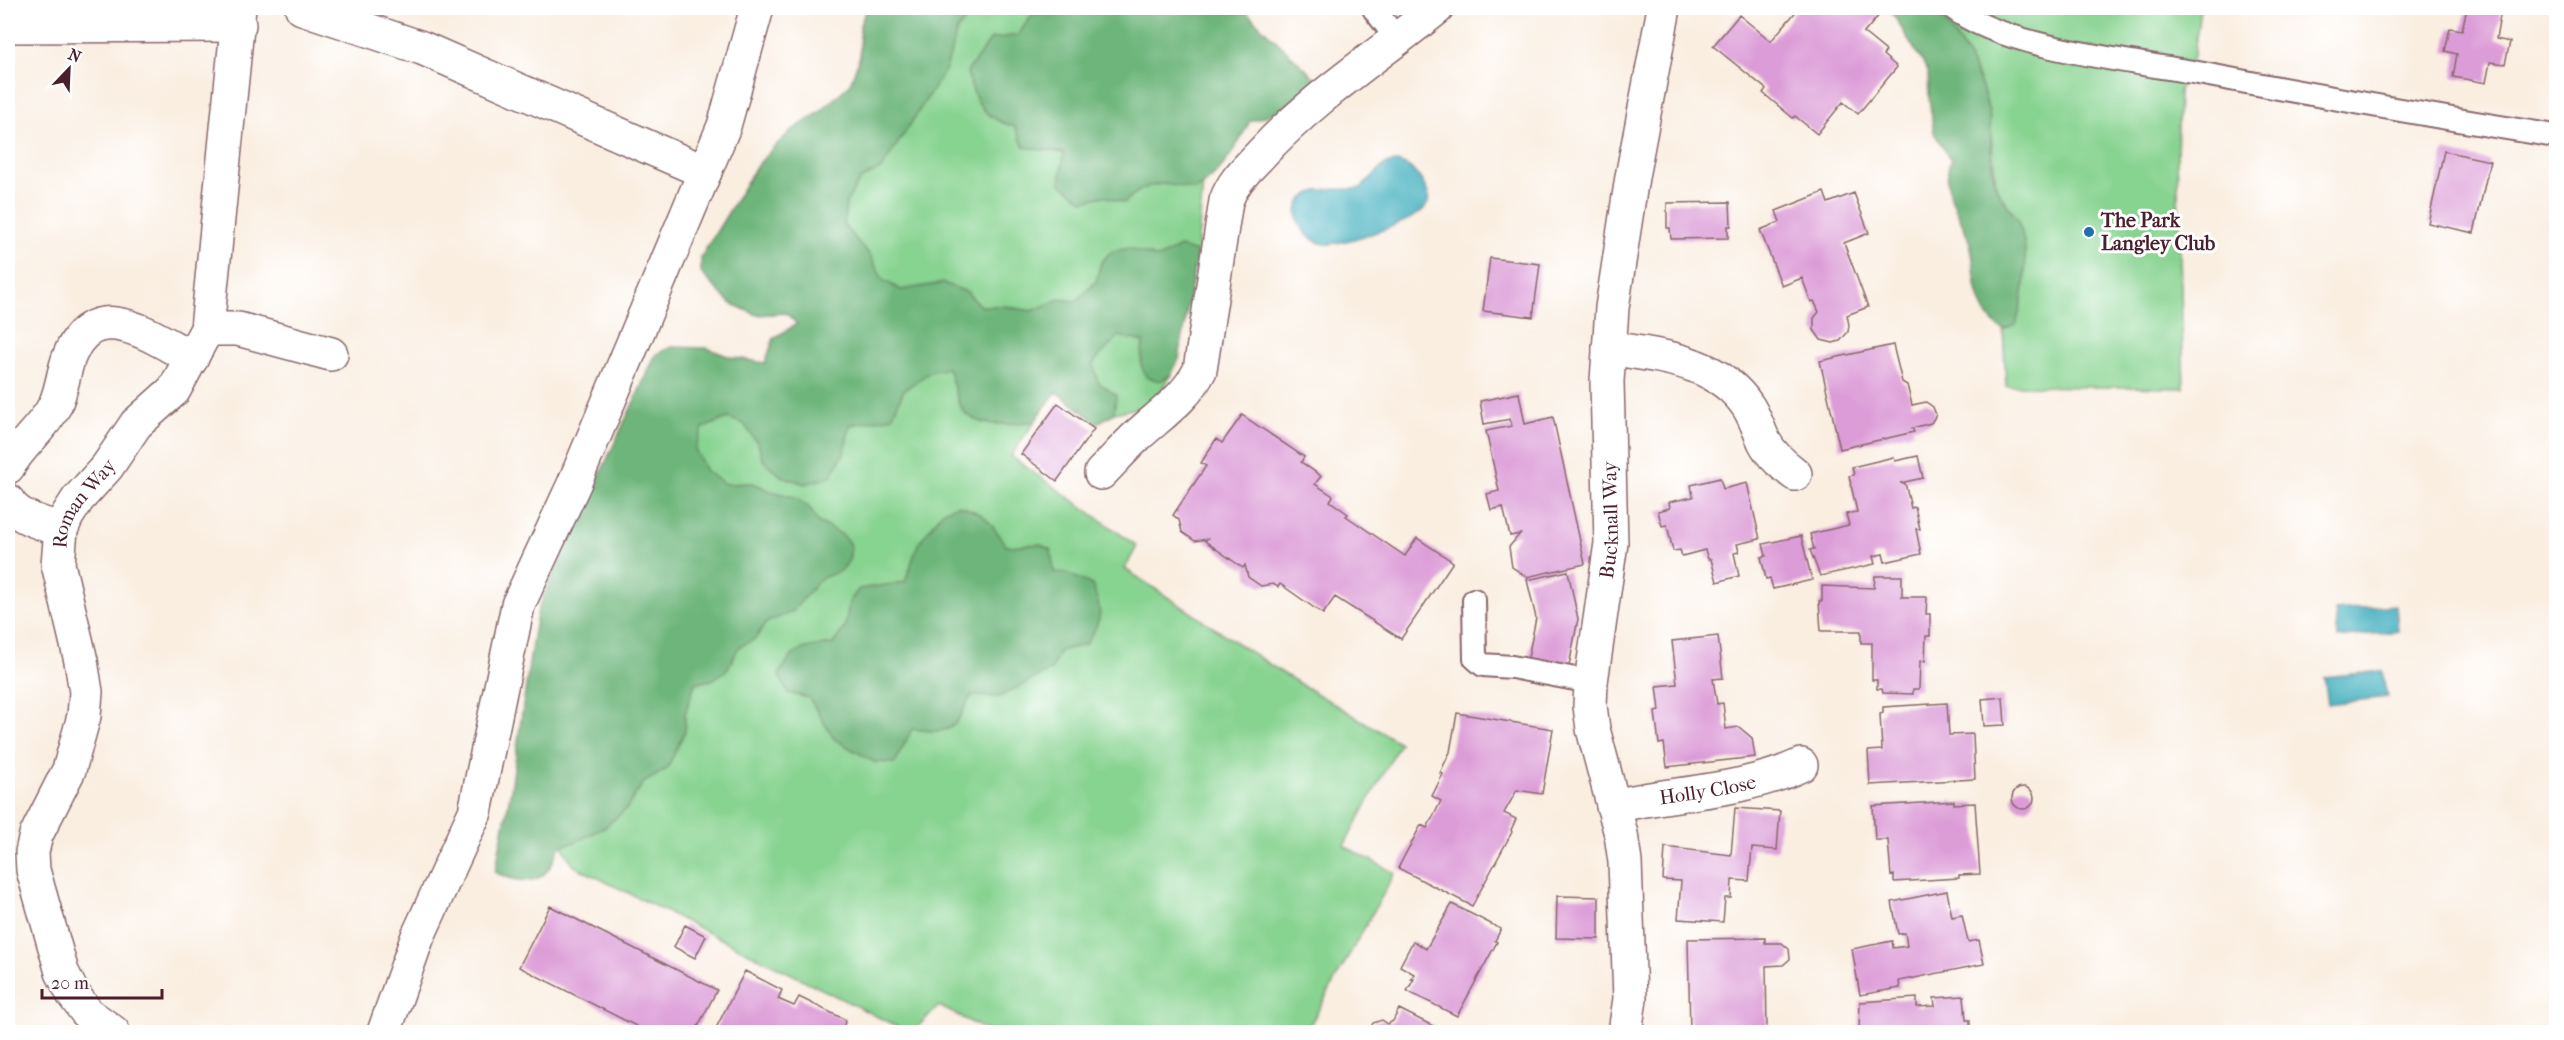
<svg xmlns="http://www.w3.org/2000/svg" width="2564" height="1040" font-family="'IM FELL French Canon',serif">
  <rect width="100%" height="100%" fill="#fff"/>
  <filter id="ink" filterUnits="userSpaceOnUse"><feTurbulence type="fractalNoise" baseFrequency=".0167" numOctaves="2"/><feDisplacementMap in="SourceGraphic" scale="12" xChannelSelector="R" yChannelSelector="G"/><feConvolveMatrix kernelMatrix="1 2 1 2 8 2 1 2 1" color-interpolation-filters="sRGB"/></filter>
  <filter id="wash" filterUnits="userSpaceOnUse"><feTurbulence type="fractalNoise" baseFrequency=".008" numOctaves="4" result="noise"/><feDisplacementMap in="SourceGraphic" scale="24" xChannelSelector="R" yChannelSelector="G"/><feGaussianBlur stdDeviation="1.35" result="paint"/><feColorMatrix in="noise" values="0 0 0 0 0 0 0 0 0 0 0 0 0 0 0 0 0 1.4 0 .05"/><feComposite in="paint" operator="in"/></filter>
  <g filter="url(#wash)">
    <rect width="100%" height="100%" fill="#faeee1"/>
    <!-- green -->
    <path fill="#87d390" stroke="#68795e" stroke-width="1.5" d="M942 8H1048L1204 171 1197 252 1171 375 1158 395 1143 407 1114 413 1051 375 1035 421 1011 456 1137 546 1125 569 1287 676 1400 743 1344 846 1395 873 1306 1032H990L939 1006 915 1029 906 1031 574 866 547 822 684 425 724 409 807 415 826 239Z
      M1935 8H2200L2194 54 2179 91 2177 157 2184 388 2006 386 1996 186 1989 113 1983 91 1966 52Z"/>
    <!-- forest -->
    <path fill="#6db57a" stroke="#5c6a52" stroke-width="1.5" d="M867 8 976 9 957 30 946 69 882 168 860 180 846 203 844 226 870 255 883 280 901 290 943 283 967 292 980 306H1004L1032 311 1059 299 1076 301 1096 282 1101 262 1112 251 1130 248 1158 258 1180 247 1197 252 1179 359 1171 375 1160 381 1146 377 1141 365 1143 342 1119 336 1093 363 1098 382 1116 395 1114 413 1098 423 1056 392 1035 421C1015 424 975 430 962 409 955 398 953 380 948 368L930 372 904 390 892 417 850 425 844 454 830 477 805 484 781 476 763 460 758 444 744 424 728 418 703 428 695 449 706 471 725 484 753 483 771 491 794 497 809 507 818 522 843 535 851 546 849 560 842 570 820 579 792 612 766 623 755 639 739 647 727 670 712 680 695 683 685 714V731L667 769 643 783 627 808 604 828 575 842 560 846C556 853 553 864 547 871 534 887 511 880 495 872L511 790 533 636 538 610 548 586 656 354 671 347 707 348 730 357 765 363 774 338 797 324 786 313 757 315 730 303 701 273V257L756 167 772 149 791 131 821 111 850 84 860 56V25Z
      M1032 8H1217L1220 11 1247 13 1319 82C1297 98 1277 115 1250 121 1236 148 1222 173 1196 190 1165 183 1149 178 1124 203L1104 196 1084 201 1060 183 1064 153 1024 147 1015 127C983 118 975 103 967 72L991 39 1018 35 1034 12Z
      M1889 8H1935C1959 40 1981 72 1989 113 1993 135 1989 165 1996 186 2000 198 2012 209 2018 221 2031 251 2025 294 2016 325L2004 330C1993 324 1988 318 1983 307 1974 290 1975 266 1971 247 1964 218 1938 191 1951 160L1934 133 1929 98 1928 71Z
      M957 505C986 513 991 522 1006 546L1040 544 1051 550 1054 572 1069 574 1092 585C1103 614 1103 617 1086 644L1060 651 1051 670 999 697 971 696C953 732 952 734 912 729L895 763 874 762 834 739 809 698 788 693 779 675C794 646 802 648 833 644L845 627 849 602 859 589 905 582 918 544 943 511Z"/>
    <!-- water -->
    <path fill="#41afbe" stroke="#466774" stroke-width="1.5" d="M1396 162C1409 164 1416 172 1423 183 1427 190 1431 197 1427 205 1417 223 1351 241 1331 244 1305 247 1281 208 1311 193 1328 186 1344 191 1361 188L1385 164Z
      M2396 605 2398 631 2338 638 2335 610Z
      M2382 671 2387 697 2328 704 2324 677Z"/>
    <g id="blocks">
      <!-- building -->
      <path fill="#dc9cd7" d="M1799 8H1870L1879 15 1864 33 1886 51 1883 55 1897 67 1858 114 1843 102 1817 134 1795 116 1793 118 1763 93 1766 89 1713 46 1739 15 1771 41Z
        M2467 8 2501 10 2496 39 2510 42 2505 64 2490 62 2486 83 2453 77 2457 54 2445 51 2450 28 2462 30Z
        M2444 151 2490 161 2474 233 2428 223Z
        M1824 192 1828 203 1854 193 1869 233 1844 243 1868 307 1847 315 1849 325 1848 332 1840 341 1833 343 1821 340 1814 330V318L1819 312 1814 301 1811 302 1802 278 1782 286 1760 230 1780 222 1776 211Z
        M1730 202 1731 226H1728V238L1671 239 1670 228H1667V203Z
        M1490 258 1540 264 1533 317 1483 311Z
        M1893 345 1902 382 1907 385 1912 405 1926 402 1933 407 1936 415 1931 423 1912 428 1914 432 1840 449 1820 361Z
        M1519 393 1525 424 1553 417 1585 564 1527 577 1512 567 1509 547 1520 534 1510 536 1503 507 1491 510 1487 494 1499 491 1486 431 1512 426 1510 419 1484 424 1480 401Z
        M1058 403 1094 429 1057 481 1021 454Z
        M1242 415 1304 457 1301 462 1321 476 1315 484 1333 496 1330 501 1348 514 1346 516 1405 556 1417 538 1453 562 1401 639 1335 597 1323 614 1280 584 1278 587 1273 584 1261 586 1248 577 1245 565 1243 568 1205 541 1207 539 1195 541 1182 532 1179 520 1173 515 1206 466 1201 463 1216 439 1222 443Z
        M1918 456 1923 478 1900 483H1905L1911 508 1915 507 1920 529H1916L1921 554 1885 562 1883 554 1873 556 1875 564 1820 576 1810 550 1814 549 1810 534 1849 525 1846 514 1857 512 1849 476 1854 475 1852 467 1894 457 1895 461Z
        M1720 478 1723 489 1747 483 1760 539 1737 544 1739 552 1734 553 1739 576 1717 582 1711 559H1708L1705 550 1682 556 1680 550 1673 551 1667 525 1662 526 1658 511 1670 508 1669 502 1693 497 1691 485Z
        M1801 536 1812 580 1773 589 1770 578 1766 579 1761 557 1766 556 1763 544Z
        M1568 571 1578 619 1569 666 1528 658 1536 618 1527 580Z
        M1875 576H1902V597H1927L1926 614H1930V636H1926L1925 661H1920L1919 689H1913V694L1883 693 1882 689H1877V680H1872V643H1861V631H1821L1819 601H1822V586L1874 588Z
        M1718 636 1723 678 1713 679 1717 704 1723 703 1726 729 1739 727 1752 738 1755 757 1667 767 1664 743 1659 744 1655 712 1660 711 1657 686 1677 684 1672 641Z
        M2003 697 2005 725 1984 726 1982 699Z
        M1947 703 1949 735 1973 734 1975 779 1870 785 1868 751 1882 750 1880 714 1883 713V707Z
        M1457 713 1553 729 1542 794 1517 790 1504 813 1516 819 1511 830 1512 832 1472 906 1398 868 1421 825 1427 828 1441 801 1432 796 1443 774 1440 773 1450 752Z
        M2012 798a11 11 0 1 1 22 0a11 11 0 1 1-22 0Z
        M1954 801V804L1975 803 1980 874 1959 875V878L1894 882V875L1891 876 1888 840H1875L1873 806Z
        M1735 808 1780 811 1777 850 1752 848 1749 881 1732 880 1731 898H1725L1723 922 1678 919 1681 881 1663 880 1665 847 1731 855Z
        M1947 891 1952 917 1962 915 1968 942 1979 940 1984 964 1899 981 1900 988 1860 995 1852 949 1892 941 1893 948 1907 946 1905 933 1898 934 1892 902Z
        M1557 896 1599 897V939L1556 938Z
        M1452 904 1501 929 1495 941 1497 942 1457 1016 1407 991 1414 979H1411L1414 974 1400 966 1413 941 1426 949Z
        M550 906 717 990 695 1032H648L519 967Z
        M685 925 706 936 695 958 674 947Z
        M1765 938V943H1782L1789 949 1790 959 1783 965 1766 966 1767 1029 1690 1031 1688 939Z
        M745 971 782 990 778 999 794 1006 799 997 846 1020 841 1031 845 1032H714Z
        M1964 996 1966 1020H1970V1032H1861L1859 1030 1860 1002 1917 998V1007L1935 1006 1934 998Z
        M1399 1009 1445 1032H1368L1373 1023 1382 1020 1388 1024 1393 1021Z"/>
    </g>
  </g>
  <g filter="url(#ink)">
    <use href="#blocks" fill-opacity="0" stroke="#88676b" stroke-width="1.5"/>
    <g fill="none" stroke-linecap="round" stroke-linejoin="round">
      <defs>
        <path id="service" d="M1953 8C2001 47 2130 61 2193 72 2314 95 2435 117 2556 136
          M1374 9 1397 39
          M1474 600 1475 658 1483 665 1512 667 1591 682"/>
        <g id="minor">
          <path d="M302 8 422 48 705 172"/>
          <path d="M8 26 239 25"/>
          <path d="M207 329H238L331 354"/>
          <path d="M1609 348C1659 356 1719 360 1749 408 1755 418 1759 430 1764 441 1771 455 1783 465 1795 474"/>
          <path d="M8 467C20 444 43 429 55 405 62 390 63 373 69 357 94 293 152 337 192 358"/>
          <path d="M1101 473C1114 460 1125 447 1138 435 1161 414 1186 398 1200 370L1226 201C1233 181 1247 169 1261 154 1313 97 1378 56 1437 8"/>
          <path d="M8 501C17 518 43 523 61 530"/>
          <path id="s1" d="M1613 806C1675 792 1743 792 1801 765"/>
          <path id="s2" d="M113 1032 88 1014 73 994 62 972 33 870 32 852 36 835 69 770 84 716 86 692 81 661 58 564 61 530 67 516 78 499 107 467 136 424 174 390 207 329 239 8"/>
          <path d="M384 1032 418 936 475 812 518 605 574 484 724 126 757 8"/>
          <path id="s3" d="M1625 1032 1630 999 1625 862 1621 834 1593 729 1590 706 1591 682 1611 543 1607 381 1612 308 1632 177 1664 8"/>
        </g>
      </defs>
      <!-- service casing -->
      <use href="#service" stroke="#88676b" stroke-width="26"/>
      <!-- minor casing -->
      <use href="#minor" stroke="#88676b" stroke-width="36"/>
      <!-- service -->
      <use href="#service" stroke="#fff" stroke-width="22"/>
      <!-- minor -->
      <use href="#minor" stroke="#fff" stroke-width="33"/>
    </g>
  </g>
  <!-- markers -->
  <circle fill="#1f6fb2" stroke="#fff" stroke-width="2" cx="2089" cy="232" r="6"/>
  <g text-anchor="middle" stroke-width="6" stroke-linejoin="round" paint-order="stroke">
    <!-- poi labels -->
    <g font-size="20" font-weight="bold" fill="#4a1f2b" stroke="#fff" text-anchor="start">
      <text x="2101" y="227">The Park<tspan x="2101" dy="23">Langley Club</tspan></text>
    </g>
    <!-- street labels -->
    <g font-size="20" fill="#4a1f2b" stroke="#fff">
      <text dy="7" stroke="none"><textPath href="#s2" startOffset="574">Roman Way</textPath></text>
      <text dy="7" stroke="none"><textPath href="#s3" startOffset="518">Bucknall Way</textPath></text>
      <text dy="7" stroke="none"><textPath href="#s1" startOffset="96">Holly Close</textPath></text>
    </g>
  </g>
  <!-- margin -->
  <rect width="2564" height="1040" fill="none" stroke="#fff" stroke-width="30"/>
  <!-- north arrow -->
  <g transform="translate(69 69) rotate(23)" stroke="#ffffff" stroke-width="4.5" paint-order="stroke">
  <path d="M0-4.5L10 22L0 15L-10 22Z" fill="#4a1f2b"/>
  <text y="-9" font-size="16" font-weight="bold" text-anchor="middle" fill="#4a1f2b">N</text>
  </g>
  <!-- scale -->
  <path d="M42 989v9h120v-9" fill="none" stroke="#4a1f2b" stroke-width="3"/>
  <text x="51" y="989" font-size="18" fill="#4a1f2b" stroke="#ffffff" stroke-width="4.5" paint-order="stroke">20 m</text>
</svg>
